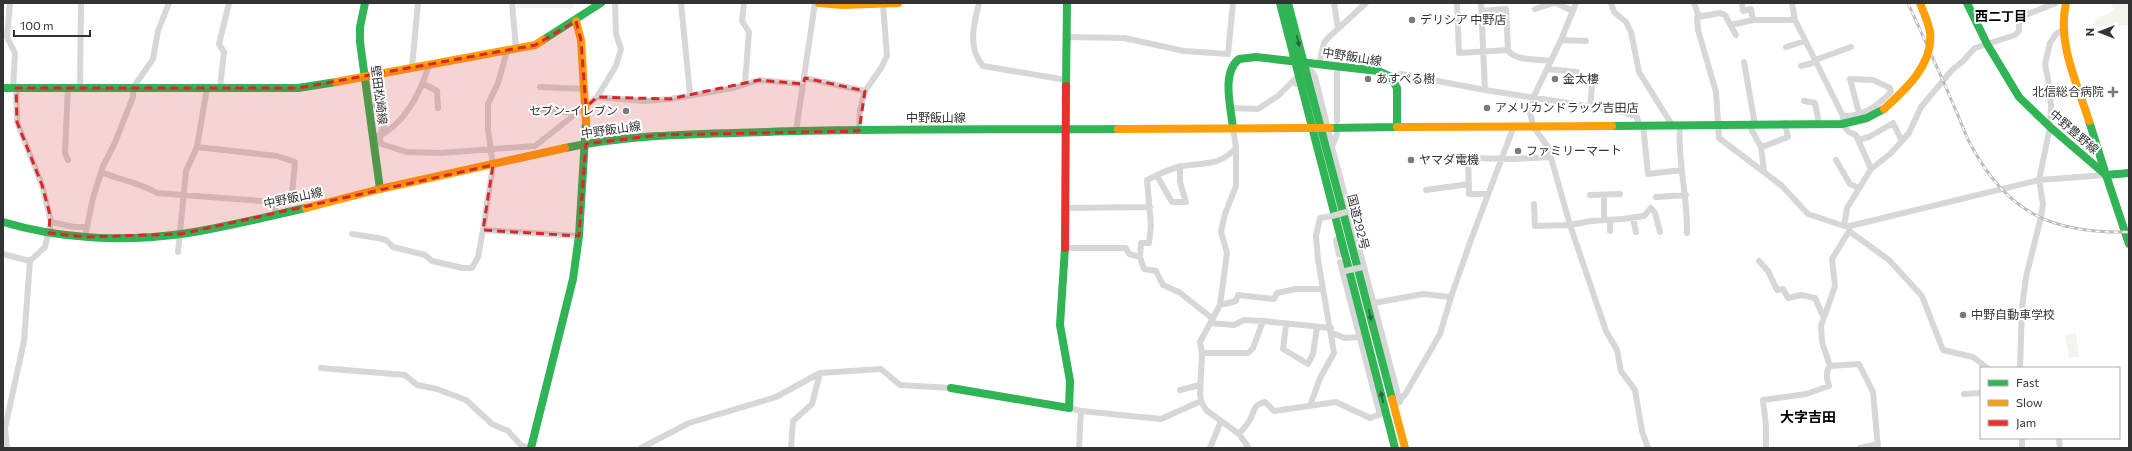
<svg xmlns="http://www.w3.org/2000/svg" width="2132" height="451" font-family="Commissioner,'Noto Sans JP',sans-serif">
  <rect width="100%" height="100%" fill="#fff"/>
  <!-- green -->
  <path fill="#f1f5ed" d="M516 3H574L573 8H516Z
    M2110 3H2129V25L2095 26V20L2115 10Z
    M2076 333 2079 357 2069 358 2065 335Z"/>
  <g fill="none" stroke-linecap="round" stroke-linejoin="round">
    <!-- street -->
    <path stroke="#d7d7d7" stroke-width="6" d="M10 3 7 37 15 53 13 88
      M512 3 516 49
      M681 3 690 94
      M744 3 742 21 749 32 745 83
      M979 3C974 24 967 48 983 66L1066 80
      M1334 3 1338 28
      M1457 3 1459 53 1508 50
      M1481 3 1485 90
      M1556 3 1573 11
      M1576 3 1561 40 1533 98 1530 112 1533 126 1548 147 1570 225 1606 331 1617 350 1621 371 1635 390 1642 431 1648 448
      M1611 3 1614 12 1626 22 1631 32 1639 72 1672 125
      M1694 3 1699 17
      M1742 3 1743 11 1751 9 1753 20
      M1792 3 1795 20 1843 116 1842 124 1849 132 1856 135 1871 169
      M1535 9 1554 3
      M1482 11 1506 9 1508 50C1514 61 1539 59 1551 61
      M1731 25 1753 20H1795
      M1736 35 1725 15 1720 13 1697 17 1698 30 1716 92 1719 138 1781 185 1808 214 1844 226H1850L2039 180 2106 175
      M1067 37 1124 38 1184 51 1228 54 1233 3
      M1561 40 1586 41
      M1786 47 1805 41
      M1815 60 1851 47
      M1744 62 1755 125
      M1319 64 1324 43 1329 37 1366 3
      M1337 66V121
      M1801 66 1816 62
      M412 67 418 3
      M1306 69 1312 72 1315 77 1331 141
      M1547 69 1577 72
      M378 74 379 92 376 105 384 126 380 136
      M1391 77 1401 74 1485 90 1619 111 1637 117 1639 125
      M805 78 865 91
      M424 84 437 91 438 108
      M540 87 585 89
      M68 88 65 153 68 160
      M80 88 81 3
      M220 88 224 52 219 44 229 3
      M597 97 644 101 670 99 733 88 759 80 803 84
      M1804 101 1815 103 1819 123
      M1231 108 1258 109 1278 96 1295 79 1296 84
      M1590 108 1593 75
      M531 109 578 113
      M1843 116C1863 117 1877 106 1891 92L1890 88 1873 80 1850 79 1859 113
      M1643 125 1648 174 1681 170
      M1680 125C1677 161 1688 196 1687 233
      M1749 125 1761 147 1764 171
      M1233 128 1236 148V186L1225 214 1221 232 1227 253 1220 305 1200 342 1202 353 1200 394 1201 401 1206 410 1239 434 1249 448
      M796 131 815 3
      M859 131 860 110 865 91 881 68 887 56 883 4
      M1337 134 1332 147 1400 402
      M372 136H380L381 144 407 152 441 153 535 146 597 97 616 66 621 49 616 34 615 3
      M380 136C406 121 421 92 429 64
      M1858 140 1869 137 1893 123 1902 141
      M197 147 277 156 295 162 292 194 289 200 274 202
      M1761 147C1773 144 1778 140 1788 137L1785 123
      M1836 160 1850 184 1859 188
      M101 172C120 180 140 183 157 193L274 202 276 214
      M1157 176 1172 202H1186L1180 182V166
      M1426 190 1469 184
      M1487 194H1469L1468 158 1514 159 1551 157
      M1590 195 1620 194
      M1604 195V220
      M1656 197 1686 195
      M1534 204 1535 226 1570 225 1591 221 1622 219 1644 216 1651 208 1655 213 1660 232
      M1066 208 1150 207
      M1633 218 1636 232
      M51 222 74 227H86
      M1844 226 1847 208 1871 169 1890 154 1902 141 1909 133 1921 107 1952 70 1962 62 1975 48 2015 35 2019 31V22L2023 16 2056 3
      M1850 226 1849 231 1832 259 1835 286 1821 326 1822 342 1830 366 1859 364 1873 392 1878 448
      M483 230 579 236
      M1610 231V220
      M1849 231 1889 260 1922 296 1943 350 1973 357 1987 368
      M352 234 378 238 386 240 393 247 425 255 432 261 463 268H472L478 257 483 230 493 165 488 130V104L498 83 507 51
      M85 237 93 198 103 166 114 145 133 97V88L153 59 158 31 169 3
      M1336 240 1339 255
      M1065 248H1126L1129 254 1140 257 1141 243H1149L1151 226 1147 180C1158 175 1170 168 1182 166 1205 162 1218 167 1236 148
      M178 252 186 171 197 147 207 88
      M3 254 30 261
      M1140 257 1144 269 1156 271 1163 285 1179 292 1213 319
      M1759 261 1768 271 1777 290 1783 289 1788 298 1801 295 1815 298 1823 316
      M1340 262 1380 415
      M1374 303 1423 294 1451 297
      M1220 305 1236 301 1238 295 1274 299 1277 293 1296 289H1323
      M1210 323 1234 325 1244 320 1263 321
      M1286 325 1283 349 1308 364 1313 354 1317 327
      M1332 333 1345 338 1359 337
      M1202 353H1248L1253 348 1263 321 1331 328
      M321 368 405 375 417 385 437 389 466 400 492 424 508 431 521 445 530 448
      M2020 368 2022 308 2026 277 2041 217 2043 204 2039 180 2050 127 2051 105 2048 79 2045 64 2050 43 2056 34 2063 30
      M1180 390 1200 385
      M1964 394 1981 393
      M1310 406 1320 378 1334 353 1318 260 1316 236 1320 218 1332 216
      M1394 407 1406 393 1440 334 1451 297 1472 237 1514 126
      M1069 408 1081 411 1079 448
      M1081 411 1161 419 1201 401
      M1239 434C1243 429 1248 424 1251 418 1255 408 1254 405 1265 402L1274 411 1336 402 1370 418 1386 412
      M2022 438V448
      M2059 438 2060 448
      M7 448 5 428 24 341 30 261 45 247 51 222 42 185 17 122 16 88
      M641 448 689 423 776 397 820 373 881 369 900 385 951 388
      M791 448 793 421 812 404 820 373
      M1210 448 1221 421
      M1766 448V426L1763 400 1806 394 1829 386C1827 379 1825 372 1830 366
      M1860 448 1878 444"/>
    <!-- fast -->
    <path stroke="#30b455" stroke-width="8" d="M365 3 360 27V42L380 189
      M1280 3 1395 448
      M1288 3 1392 399
      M1967 3 1987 44 2019 97 2050 127 2106 175 2129 244
      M543 40 601 3
      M1066 86 1067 3
      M3 88H298L336 82
      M2089 121 2106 175 2129 173
      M1612 126 1842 124 1867 118 1884 109
      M1233 128C1231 108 1221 73 1239 59L1256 57 1378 71 1391 77 1397 88V127L1330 128
      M565 148C632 134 700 134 767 132 884 128 1001 130 1118 129
      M3 222C59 239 123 242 181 234 223 228 265 217 306 208
      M951 388 1069 408 1070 381 1060 325 1065 248
      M531 448 573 279 579 236 586 122"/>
    <!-- slow -->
    <path stroke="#ff9f0a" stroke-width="8" d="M819 3 842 5 898 3
      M2066 3C2057 43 2077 83 2089 121
      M576 21 581 40 586 122
      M336 82 535 45 543 40
      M1397 127 1612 126
      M1118 129 1299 128
      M306 208 380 189 565 148
      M1392 399 1405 448"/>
    <!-- jam -->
    <path stroke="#e5322d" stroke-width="8" d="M1065 248 1066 86"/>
    <defs>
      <path id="rail" d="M1908 3C1924 39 1941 75 1956 111 1962 123 1965 136 1972 147 2008 214 2055 234 2129 232"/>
    </defs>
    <!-- rail casing -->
    <use href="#rail" stroke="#bebebe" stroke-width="3"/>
    <!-- rail -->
    <use href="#rail" stroke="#fff" stroke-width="1.5" stroke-dasharray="4.5" stroke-linecap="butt"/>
    <!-- street-bridge -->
    <path stroke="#d7d7d7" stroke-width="6" d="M1332 216 1350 211
      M1345 271 1363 267"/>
    <!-- slow-bridge -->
    <path stroke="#ff9f0a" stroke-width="8" d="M1884 109C1905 90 1934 64 1930 32 1928 22 1924 13 1920 3
      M1299 128H1330"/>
  </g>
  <!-- one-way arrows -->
  <defs><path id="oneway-solid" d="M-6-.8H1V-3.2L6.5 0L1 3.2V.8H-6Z"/></defs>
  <g fill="#32603f">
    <use href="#oneway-solid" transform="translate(1298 41) rotate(75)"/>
    <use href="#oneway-solid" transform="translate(1370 315) rotate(76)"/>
    <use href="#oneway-solid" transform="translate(1382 397) rotate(-104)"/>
  </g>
  <!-- marked area -->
  <path fill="#d62828" fill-opacity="0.2" stroke="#d62828" stroke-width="3" stroke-dasharray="8 5" stroke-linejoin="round" d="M576 21 581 40 586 107 597 97 670 99 759 80 803 84 805 78 865 91 859 131 659 135 586 144 579 236 483 230 493 165 181 234 85 237 49 233 50 215 42 185 17 122 16 88H298L535 45Z"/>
  <!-- markers -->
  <g fill="#7a7a7a" stroke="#fff" stroke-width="1.5">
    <circle cx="1412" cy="20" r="4"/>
    <circle cx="1368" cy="79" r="4"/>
    <circle cx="1555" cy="79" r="4"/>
    <path d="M2111 86h4v4h4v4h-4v4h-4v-4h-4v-4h4z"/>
    <circle cx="1487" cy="108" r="4"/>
    <circle cx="626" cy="111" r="4"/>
    <circle cx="1518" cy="151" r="4"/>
    <circle cx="1411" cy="160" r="4"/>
    <circle cx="1963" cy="315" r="4"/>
  </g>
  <g text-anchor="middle" stroke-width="4" stroke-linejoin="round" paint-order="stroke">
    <!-- poi labels -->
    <g font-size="12" fill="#333" stroke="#fff" text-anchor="start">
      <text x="1420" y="24">デリシア 中野店</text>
      <text x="1376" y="83">あすぺる樹</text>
      <text x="1563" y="83">金太樓</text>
      <text x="2104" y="96" text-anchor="end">北信総合病院</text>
      <text x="1495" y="112">アメリカンドラッグ吉田店</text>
      <text x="618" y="115" text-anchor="end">セブン-イレブン</text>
      <text x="1526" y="155">ファミリーマート</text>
      <text x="1419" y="164">ヤマダ電機</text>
      <text x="1971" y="319">中野自動車学校</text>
    </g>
    <!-- street labels -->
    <g font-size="12" fill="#333" stroke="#fff">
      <text transform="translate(1352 57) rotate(9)" y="4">中野飯山線</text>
      <text transform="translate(379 95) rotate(83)" y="4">壁田松崎線</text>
      <text x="936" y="122">中野飯山線</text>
      <text transform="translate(611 130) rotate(-8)" y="4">中野飯山線</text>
      <text transform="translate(2074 132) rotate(41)" y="4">中野豊野線</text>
      <text transform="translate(293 198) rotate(-12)" y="4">中野飯山線</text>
      <text transform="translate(1358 222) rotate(76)" y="4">国道292号</text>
    </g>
    <!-- neighbourhood labels -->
    <g font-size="13" font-weight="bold" fill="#000" stroke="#fff">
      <text x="2001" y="21">西二丁目</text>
    </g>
    <!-- quarter labels -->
    <g font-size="14" font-weight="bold" fill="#000" stroke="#fff">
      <text x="1808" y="422">大字吉田</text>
    </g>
  </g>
  <!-- border -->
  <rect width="2132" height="451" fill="none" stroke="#333333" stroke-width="8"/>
  <!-- legend -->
  <rect x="1980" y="367" width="140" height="72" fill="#ffffff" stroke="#adadad"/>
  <rect x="1988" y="380" width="20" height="6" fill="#30b455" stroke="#adadad"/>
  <text x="2016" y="387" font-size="12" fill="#333333">Fast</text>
  <rect x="1988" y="400" width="20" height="6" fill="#ff9f0a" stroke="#adadad"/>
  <text x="2016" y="407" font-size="12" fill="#333333">Slow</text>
  <rect x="1988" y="420" width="20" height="6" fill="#e5322d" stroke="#adadad"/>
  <text x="2016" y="427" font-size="12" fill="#333333">Jam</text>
  <!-- north arrow -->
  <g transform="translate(2100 32) rotate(270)" stroke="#ffffff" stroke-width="3" paint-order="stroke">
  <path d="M0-3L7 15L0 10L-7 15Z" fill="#333333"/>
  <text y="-6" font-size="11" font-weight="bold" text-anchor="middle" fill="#333333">N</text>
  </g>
  <!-- scale -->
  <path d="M14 30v6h76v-6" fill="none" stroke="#333333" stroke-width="2"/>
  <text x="20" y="30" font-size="12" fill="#333333" stroke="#ffffff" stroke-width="3" paint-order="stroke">100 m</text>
</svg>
